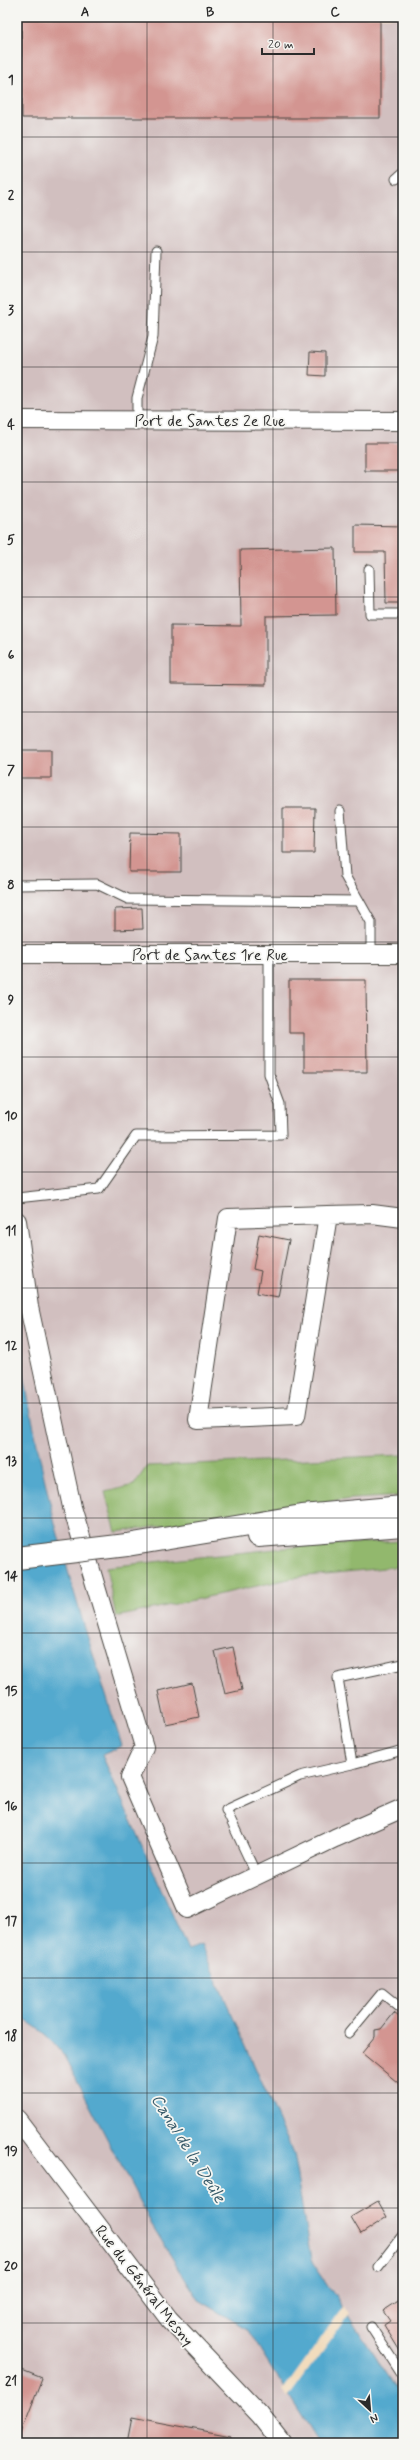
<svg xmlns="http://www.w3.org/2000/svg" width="420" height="2460" font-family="Mynerve,sans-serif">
  <rect width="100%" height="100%" fill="#f6f6f2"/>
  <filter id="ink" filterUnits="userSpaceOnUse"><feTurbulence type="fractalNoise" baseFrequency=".025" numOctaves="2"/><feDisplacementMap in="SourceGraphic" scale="8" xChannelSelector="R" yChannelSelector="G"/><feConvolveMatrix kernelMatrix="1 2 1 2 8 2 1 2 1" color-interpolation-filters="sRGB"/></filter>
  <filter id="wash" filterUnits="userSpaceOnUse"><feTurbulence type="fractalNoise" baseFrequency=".012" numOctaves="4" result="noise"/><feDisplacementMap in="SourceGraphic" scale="16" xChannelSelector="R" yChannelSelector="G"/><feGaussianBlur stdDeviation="0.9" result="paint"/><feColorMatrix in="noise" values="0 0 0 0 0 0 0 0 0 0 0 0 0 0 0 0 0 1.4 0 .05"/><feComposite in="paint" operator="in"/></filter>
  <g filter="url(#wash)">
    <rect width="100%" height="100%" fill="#f2dcbd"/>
    <!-- industrial -->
    <path fill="#d1bfbf" d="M17 17H403V2443H17V1944L49 1525 17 1368Z"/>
    <!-- forest -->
    <path fill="#92b86d" stroke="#5e724c" d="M403 1455V1496L352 1499 139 1529 116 1532 105 1492 134 1485 147 1466Z
      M403 1541V1566L298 1577 116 1617 106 1567 313 1545Z"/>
    <!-- water -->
    <path fill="#52a9ce" stroke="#3e6a7c" d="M17 1336C28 1398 39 1461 55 1523 74 1598 99 1672 122 1746L102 1755 188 1950 201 1945 293 2153 311 2260 403 2398V2443H319L247 2329 198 2300 152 2225 63 2054C50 2037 37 2026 17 2016Z"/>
    <!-- pier -->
    <path fill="#f2dcbd" d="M344 2306 350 2313 288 2398 283 2391Z"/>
    <g id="blocks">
      <!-- building -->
      <path fill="#d39591" d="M21 17H380V118H22Z
        M310 352 325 353V376L309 375Z
        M365 443H403V471H365Z
        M355 525 403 526V603H386L385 552H355Z
        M335 548 336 615 266 616V685L171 684V625L241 626 240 550Z
        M17 750H51V778H17Z
        M283 808H315L314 853H283Z
        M130 833 181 834V872H129Z
        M142 908 143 929 115 930V909Z
        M289 980H366L367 1072H304V1033H289Z
        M259 1234 289 1240 278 1297 257 1293 261 1271 253 1269Z
        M233 1647 242 1690 225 1694 215 1651Z
        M192 1683 199 1717 165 1724 158 1691Z
        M394 2013 403 2020V2087L362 2053 375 2037V2030L381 2029Z
        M378 2201 387 2217 361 2234 351 2217Z
        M403 2298V2356L384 2325 390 2321 383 2311Z
        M17 2368 42 2378 18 2440H17Z
        M132 2417 231 2436 230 2443H127Z"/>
    </g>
  </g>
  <g filter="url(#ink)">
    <use href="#blocks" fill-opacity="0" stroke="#494641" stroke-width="1"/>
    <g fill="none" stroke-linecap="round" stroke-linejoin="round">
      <defs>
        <path id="service" d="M396 179 403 173
          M137 420V398L153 337 156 251
          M369 569 370 614H403
          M340 811 345 876 371 922V954
          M17 885 97 884 128 899 359 901
          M17 1198 99 1189 136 1136 281 1135 280 1104 269 1074V954
          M403 1664 338 1678 352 1764 403 1750
          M257 1876 226 1810 300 1776 352 1764
          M349 2033 382 1993 403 2010
          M378 2267 403 2235
          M371 2327 403 2376"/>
        <path id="minor" d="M17 420 403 421
          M17 954H403
          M328 1215 296 1416 198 1420 228 1218Z
          M328 1215 372 1214 403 1218
          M17 1221 29 1307 72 1507 144 1747 130 1777 187 1909 335 1838 403 1808
          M17 2119 169 2319 260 2415 282 2443"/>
        <path id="secondary" d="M258 1536 403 1525
          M127 1545 302 1516 403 1507"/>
      </defs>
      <!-- service casing -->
      <use href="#service" stroke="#494641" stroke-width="11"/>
      <!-- minor casing -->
      <use href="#minor" stroke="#494641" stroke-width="20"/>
      <!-- secondary casing -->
      <use href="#secondary" stroke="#494641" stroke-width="24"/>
      <!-- service -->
      <use href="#service" stroke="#fff" stroke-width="9"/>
      <!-- minor -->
      <use href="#minor" stroke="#fff" stroke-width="18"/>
      <!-- secondary -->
      <use href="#secondary" stroke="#fff" stroke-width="22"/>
      <defs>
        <path id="secondary-bridge" d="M17 1558 127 1545"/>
      </defs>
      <!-- secondary-bridge casing -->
      <use href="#secondary-bridge" stroke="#494641" stroke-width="24" stroke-linecap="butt"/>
      <!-- secondary-bridge -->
      <use href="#secondary-bridge" stroke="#fff" stroke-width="22"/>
    </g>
  </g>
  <!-- grid -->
  <path fill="none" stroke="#2b2b2b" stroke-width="1" stroke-opacity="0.55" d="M147 17V2443M273 17V2443M17 137H403M17 252H403M17 367H403M17 482H403M17 597H403M17 712H403M17 827H403M17 942H403M17 1057H403M17 1172H403M17 1288H403M17 1403H403M17 1518H403M17 1633H403M17 1748H403M17 1863H403M17 1978H403M17 2093H403M17 2208H403M17 2323H403"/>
  <g text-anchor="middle" stroke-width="3.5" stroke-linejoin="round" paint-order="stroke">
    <!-- street labels -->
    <g font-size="16" fill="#2b2b2b" stroke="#f6f6f2">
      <text x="210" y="426">Port de Santes 2e Rue</text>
      <text x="210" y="960">Port de Santes 1re Rue</text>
      <text transform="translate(145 2285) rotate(52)" y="6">Rue du Général Mesny</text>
    </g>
    <!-- water labels -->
    <g font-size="17" font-style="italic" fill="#3b5d6c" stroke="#f6f6f2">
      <text transform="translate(189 2148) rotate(58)" y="6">Canal de la Deûle</text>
    </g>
  </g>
  <!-- margin -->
  <rect width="420" height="2460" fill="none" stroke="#f6f6f2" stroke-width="44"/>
  <!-- north arrow -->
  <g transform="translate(370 2410) rotate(154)" stroke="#f6f6f2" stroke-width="3" paint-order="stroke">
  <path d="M0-3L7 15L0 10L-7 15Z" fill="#2b2b2b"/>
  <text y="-6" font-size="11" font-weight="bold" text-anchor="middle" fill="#2b2b2b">N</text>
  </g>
  <!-- scale -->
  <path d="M262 48v6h52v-6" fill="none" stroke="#2b2b2b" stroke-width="2"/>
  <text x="268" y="48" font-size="12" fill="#2b2b2b" stroke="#f6f6f2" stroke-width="3" paint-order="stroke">20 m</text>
  <rect x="22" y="22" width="376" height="2416" fill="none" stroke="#2b2b2b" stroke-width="1.5"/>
  <g font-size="13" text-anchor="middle" font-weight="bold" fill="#2b2b2b">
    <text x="85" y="16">A</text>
    <text x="210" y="16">B</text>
    <text x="335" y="16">C</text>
    <text x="11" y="84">1</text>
    <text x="11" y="199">2</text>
    <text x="11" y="314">3</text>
    <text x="11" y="429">4</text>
    <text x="11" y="544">5</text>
    <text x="11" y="659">6</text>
    <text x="11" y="774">7</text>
    <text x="11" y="889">8</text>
    <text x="11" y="1004">9</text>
    <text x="11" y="1120">10</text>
    <text x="11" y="1235">11</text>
    <text x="11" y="1350">12</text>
    <text x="11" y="1465">13</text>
    <text x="11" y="1580">14</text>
    <text x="11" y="1695">15</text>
    <text x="11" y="1810">16</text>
    <text x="11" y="1925">17</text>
    <text x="11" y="2040">18</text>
    <text x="11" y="2155">19</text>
    <text x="11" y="2270">20</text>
    <text x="11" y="2385">21</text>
  </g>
</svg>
